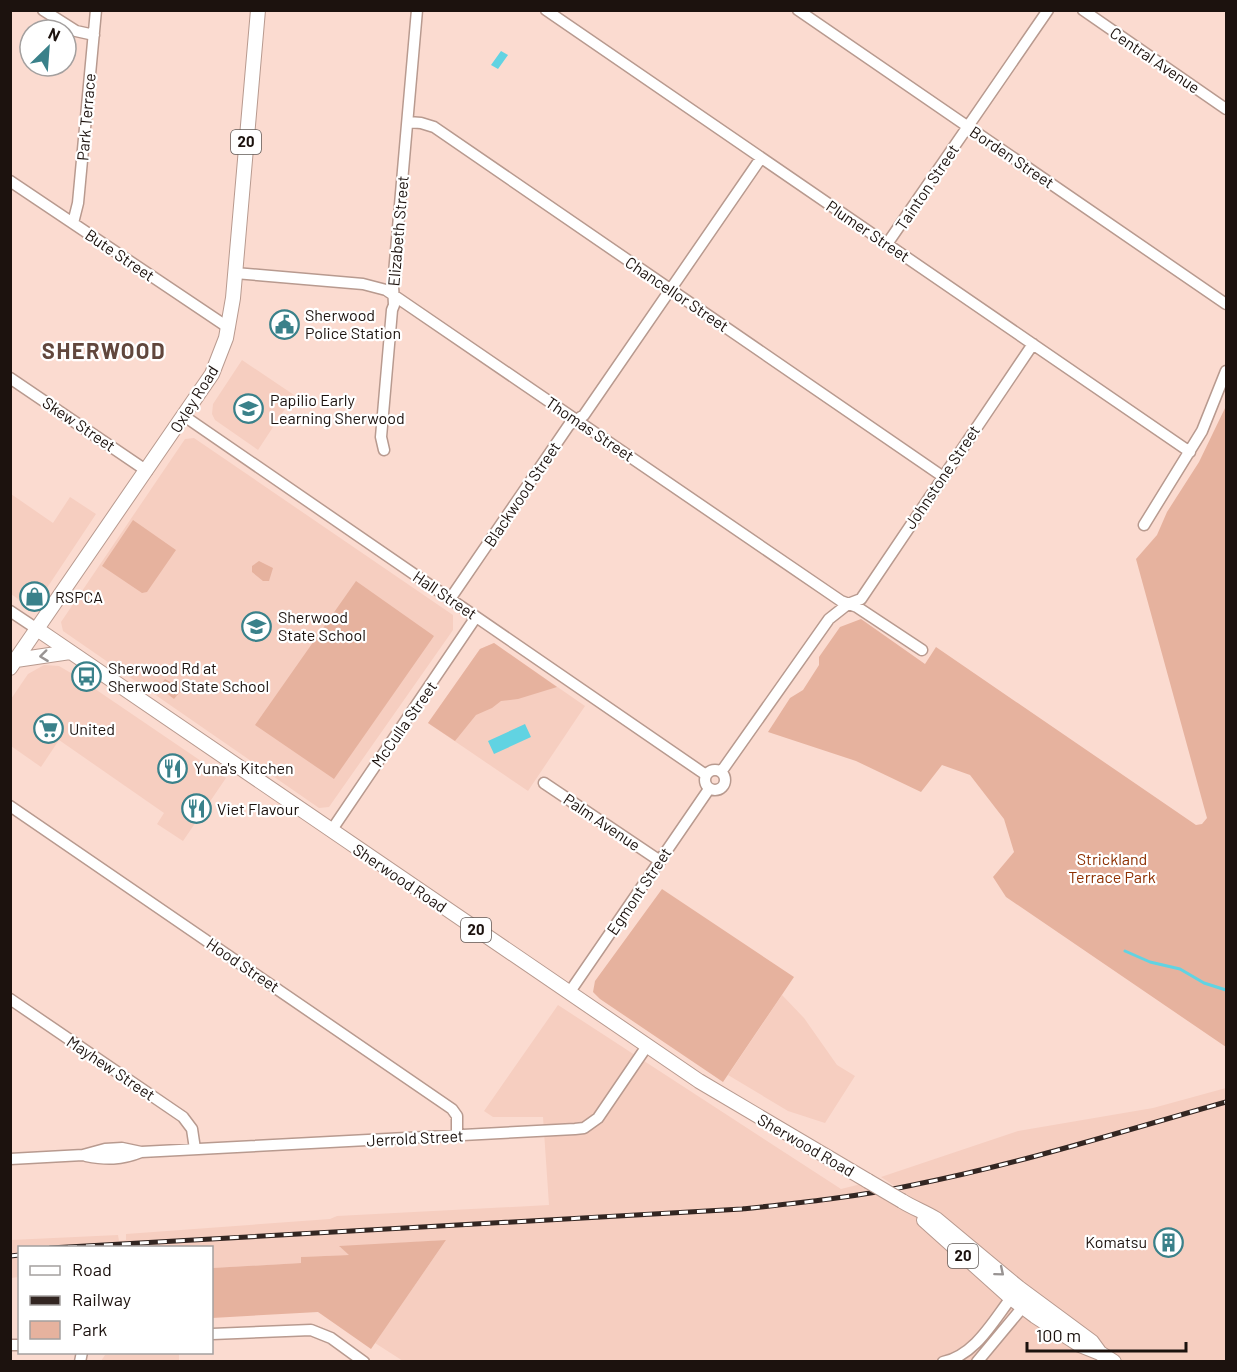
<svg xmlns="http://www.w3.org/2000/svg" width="1237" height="1372" font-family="Barlow,sans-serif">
  <rect width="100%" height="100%" fill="#fbdbd0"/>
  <!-- built -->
  <path fill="#f6cec0" d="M242 360 294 395 258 450 215 420 212 414 213 404Z
    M194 438 453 615V630L329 807 319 808 63 631 61 622 185 439Z
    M11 494 53 523 70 497 96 514 35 606 31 608 11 594Z
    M494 643 585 706 528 791 428 723 480 649Z
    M44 665 59 666 76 676 226 778 183 841 157 824 164 813 59 740 41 767 11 746V699L28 674Z
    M782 995 804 1018 837 1065 855 1076 825 1123 788 1111 728 1075Z
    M558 1005 841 1189 861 1184 923 1205 881 1177 1018 1131 1153 1108 1226 1088V1361H403L375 1343 446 1240 340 1247 350 1255 301 1257 302 1263 212 1268V1248H20L19 1277 11 1278V1240L118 1235 119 1241 126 1240V1234L330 1219 337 1216 549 1205 543 1117H493L484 1111Z
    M179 1353V1361H101L105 1355Z"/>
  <!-- green -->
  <path fill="#e6b29e" d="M1226 406V1047L1006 897 993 877 1014 852 1004 819 970 775 942 765 921 792 856 761 768 732 790 698 803 690 819 665V657L840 627 861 619 925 664 936 647 1196 825 1202 824 1207 818 1136 559 1157 535 1167 512 1199 462Z
    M133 520 176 550 147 592 142 593 102 566Z
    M259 561 273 568 269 581H263L252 572V566Z
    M356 581 434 636 334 779 255 725Z
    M494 643 557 687 518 699 501 701 492 708 476 715 455 741 428 723 480 649Z
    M165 679 179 687 180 692 174 699 161 689 160 686Z
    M662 889 794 977 723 1082 600 999 593 992 595 981Z
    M446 1240 371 1349 318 1312 212 1318V1268L301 1263V1257L349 1255 339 1246Z"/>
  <!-- water -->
  <path fill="#61d3e2" d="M501 51 508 55 498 69 491 65Z
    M525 724 531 737 494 754 488 741Z"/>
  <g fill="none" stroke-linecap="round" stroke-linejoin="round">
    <!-- stream -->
    <path stroke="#61d3e2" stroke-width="3" d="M1125 951 1150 962 1180 969 1204 983 1226 990"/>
    <defs>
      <path id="minor" d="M43 10 76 31 94 35
        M546 10 1190 452
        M798 10 1226 304
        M1083 10 1226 109
        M408 122 421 123 434 127 942 476
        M10 181 229 328
        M73 223 78 203 96 10
        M887 244 1048 10
        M235 273 363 284 386 290 841 601 857 607 922 650
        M10 378 147 471
        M184 416 706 775
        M384 450 381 437 392 310 394 305 393 285 417 10
        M1144 525 1202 431 1226 371
        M450 599 569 425 584 415 761 158
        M10 611 37 629
        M705 780a10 10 0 1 1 20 0a10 10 0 1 1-20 0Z
        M721 772 829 619 848 604 861 599 1033 344
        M544 783 660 861
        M10 806 452 1109 457 1116V1136
        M331 831 476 617
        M569 993 709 789
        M10 999 183 1117 192 1129 195 1149
        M86 1156C106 1160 121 1160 141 1152
        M10 1159 83 1155 105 1149 122 1148 141 1152 575 1129 584 1128 598 1118 647 1046
        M212 1334 311 1330 331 1338 364 1362
        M10 1345H20
        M80 1362 82 1352
        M943 1362C977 1355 995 1317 1015 1293
        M977 1362 1027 1302"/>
      <path id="major" d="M37 629 699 1081 868 1181
        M16 660 70 652
        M10 668 212 374 226 338 233 298 258 10
        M902 1201C913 1208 925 1212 936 1219L1019 1288 1092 1342 1100 1353
        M924 1220 1011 1298 1035 1316 1080 1345 1100 1353 1114 1362"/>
    </defs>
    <!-- minor casing -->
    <use href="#minor" stroke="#b89a8f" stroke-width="13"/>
    <!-- major casing -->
    <use href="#major" stroke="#b89a8f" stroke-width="16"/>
    <!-- minor -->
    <use href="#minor" stroke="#fff" stroke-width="10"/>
    <!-- major -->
    <use href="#major" stroke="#fff" stroke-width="14"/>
    <defs>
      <path id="rail" d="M50 1248 742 1209C799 1203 857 1197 913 1185 1019 1164 1123 1131 1226 1102
        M10 1256 20 1255"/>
    </defs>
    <!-- rail casing -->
    <use href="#rail" stroke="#332622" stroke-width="5"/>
    <!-- rail -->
    <use href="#rail" stroke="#fff" stroke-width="3" stroke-dasharray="9" stroke-linecap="butt"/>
    <defs>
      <path id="major-bridge" d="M868 1181 902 1201"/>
    </defs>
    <!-- major-bridge casing -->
    <use href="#major-bridge" stroke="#b89a8f" stroke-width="16" stroke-linecap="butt"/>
    <!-- major-bridge -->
    <use href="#major-bridge" stroke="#fff" stroke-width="14"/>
  </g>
  <!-- one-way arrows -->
  <defs><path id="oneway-chevron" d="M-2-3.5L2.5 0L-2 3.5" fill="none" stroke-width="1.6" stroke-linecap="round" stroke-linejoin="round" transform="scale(1.5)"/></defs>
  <g stroke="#999493">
    <use href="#oneway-chevron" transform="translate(44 656) rotate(173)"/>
    <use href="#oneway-chevron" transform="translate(1000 1272) rotate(40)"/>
  </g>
  <!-- icons -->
  <defs>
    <symbol id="civic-ring" viewBox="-11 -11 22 22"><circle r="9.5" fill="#fff" stroke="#3a818a" stroke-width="1.5"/><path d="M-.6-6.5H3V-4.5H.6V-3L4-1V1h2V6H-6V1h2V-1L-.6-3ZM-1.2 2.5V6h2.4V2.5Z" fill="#3a818a"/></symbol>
    <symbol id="school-ring" viewBox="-11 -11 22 22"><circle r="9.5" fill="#fff" stroke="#3a818a" stroke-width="1.5"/><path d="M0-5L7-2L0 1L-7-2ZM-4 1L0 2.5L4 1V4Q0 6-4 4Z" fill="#3a818a"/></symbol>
    <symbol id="shop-ring" viewBox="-11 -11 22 22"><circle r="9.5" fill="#fff" stroke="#3a818a" stroke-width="1.5"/><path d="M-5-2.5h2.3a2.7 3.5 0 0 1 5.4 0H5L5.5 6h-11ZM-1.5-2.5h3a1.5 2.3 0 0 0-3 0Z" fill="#3a818a"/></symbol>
    <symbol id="bus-ring" viewBox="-11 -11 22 22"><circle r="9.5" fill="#fff" stroke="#3a818a" stroke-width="1.5"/><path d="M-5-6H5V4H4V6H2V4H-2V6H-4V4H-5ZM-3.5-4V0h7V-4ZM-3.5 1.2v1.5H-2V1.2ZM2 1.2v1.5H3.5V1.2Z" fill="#3a818a"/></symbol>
    <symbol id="supermarket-ring" viewBox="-11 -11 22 22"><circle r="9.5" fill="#fff" stroke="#3a818a" stroke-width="1.5"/><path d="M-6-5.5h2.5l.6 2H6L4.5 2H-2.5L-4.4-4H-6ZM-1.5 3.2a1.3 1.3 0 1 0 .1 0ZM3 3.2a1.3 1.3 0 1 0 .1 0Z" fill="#3a818a"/></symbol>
    <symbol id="restaurant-ring" viewBox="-11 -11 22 22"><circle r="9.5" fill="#fff" stroke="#3a818a" stroke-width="1.5"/><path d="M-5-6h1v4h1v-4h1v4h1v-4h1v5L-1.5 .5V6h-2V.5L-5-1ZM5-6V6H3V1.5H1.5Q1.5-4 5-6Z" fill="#3a818a"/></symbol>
    <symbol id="building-ring" viewBox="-11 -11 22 22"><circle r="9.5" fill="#fff" stroke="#3a818a" stroke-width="1.5"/><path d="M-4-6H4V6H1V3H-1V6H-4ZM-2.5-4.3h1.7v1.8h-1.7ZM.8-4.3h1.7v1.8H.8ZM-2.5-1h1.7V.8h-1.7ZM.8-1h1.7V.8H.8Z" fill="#3a818a"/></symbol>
  </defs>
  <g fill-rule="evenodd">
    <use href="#civic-ring" x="268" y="308" width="33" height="33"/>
    <use href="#school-ring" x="232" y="392" width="33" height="33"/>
    <use href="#shop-ring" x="18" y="580" width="33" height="33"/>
    <use href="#school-ring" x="240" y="610" width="33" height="33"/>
    <use href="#bus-ring" x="70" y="660" width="33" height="33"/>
    <use href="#supermarket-ring" x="32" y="712" width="33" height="33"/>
    <use href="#restaurant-ring" x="156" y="752" width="33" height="33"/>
    <use href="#restaurant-ring" x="180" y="792" width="33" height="33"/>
    <use href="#building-ring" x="1152" y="1226" width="33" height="33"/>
  </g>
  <g text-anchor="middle" stroke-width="4.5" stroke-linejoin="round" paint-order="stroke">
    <!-- shield labels -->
    <g fill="#fff" stroke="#605956" stroke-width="1.5">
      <rect x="231" y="130" width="30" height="24" rx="4.5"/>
      <rect x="461" y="918" width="30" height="24" rx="4.5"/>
      <rect x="948" y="1244" width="30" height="24" rx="4.5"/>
    </g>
    <g font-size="15" font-weight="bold" fill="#1c120e">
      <text x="246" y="147">20</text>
      <text x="476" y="935">20</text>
      <text x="963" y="1261">20</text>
    </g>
    <!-- street labels -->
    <g font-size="16" fill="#1c120e" stroke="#fff">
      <text transform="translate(1155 60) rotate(34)" y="6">Central Avenue</text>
      <text transform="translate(86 117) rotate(-85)" y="6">Park Terrace</text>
      <text transform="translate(1012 157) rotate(34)" y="6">Borden Street</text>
      <text transform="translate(927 187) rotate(-56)" y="6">Tainton Street</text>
      <text transform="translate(398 231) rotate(-85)" y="6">Elizabeth Street</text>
      <text transform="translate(868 231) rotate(34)" y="6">Plumer Street</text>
      <text transform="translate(120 255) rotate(34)" y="6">Bute Street</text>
      <text transform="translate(677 294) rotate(34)" y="6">Chancellor Street</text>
      <text transform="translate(194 399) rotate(-58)" y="6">Oxley Road</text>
      <text transform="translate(79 424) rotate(34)" y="6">Skew Street</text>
      <text transform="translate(590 429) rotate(34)" y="6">Thomas Street</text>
      <text transform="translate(942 477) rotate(-56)" y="6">Johnstone Street</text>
      <text transform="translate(522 494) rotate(-56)" y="6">Blackwood Street</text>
      <text transform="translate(445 595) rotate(34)" y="6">Hall Street</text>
      <text transform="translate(404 724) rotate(-55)" y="6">McCulla Street</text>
      <text transform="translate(602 822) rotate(34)" y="6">Palm Avenue</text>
      <text transform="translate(400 878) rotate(34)" y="6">Sherwood Road</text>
      <text transform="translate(639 891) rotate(-56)" y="6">Egmont Street</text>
      <text transform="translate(243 965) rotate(34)" y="6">Hood Street</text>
      <text transform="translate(111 1068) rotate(34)" y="6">Mayhew Street</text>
      <text transform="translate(415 1138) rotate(-3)" y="6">Jerrold Street</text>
      <text transform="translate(806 1145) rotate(30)" y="6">Sherwood Road</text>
    </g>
    <!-- poi labels -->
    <g font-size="16" fill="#1c120e" stroke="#fff" text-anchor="start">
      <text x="305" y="321">Sherwood<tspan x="305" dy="18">Police Station</tspan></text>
      <text x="270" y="406">Papilio Early<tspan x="270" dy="18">Learning Sherwood</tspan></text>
      <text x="55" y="603">RSPCA</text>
      <text x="278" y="623">Sherwood<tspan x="278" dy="18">State School</tspan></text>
      <text x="108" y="674">Sherwood Rd at<tspan x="108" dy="18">Sherwood State School</tspan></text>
      <text x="69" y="735">United</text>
      <text x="194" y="774">Yuna's Kitchen</text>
      <text x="217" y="815">Viet Flavour</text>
      <text x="1147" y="1248" text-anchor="end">Komatsu</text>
    </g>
    <!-- park labels -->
    <g font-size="16" fill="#8d3002" stroke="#fff">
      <text x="1112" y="865">Strickland<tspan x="1112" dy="18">Terrace Park</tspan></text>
    </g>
    <!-- district labels -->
    <g font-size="22" font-weight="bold" letter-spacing="1.5" fill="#61473d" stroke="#fff">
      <text x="104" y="359">SHERWOOD</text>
    </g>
  </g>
  <!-- border -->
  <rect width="1237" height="1372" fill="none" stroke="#1c120e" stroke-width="24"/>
  <!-- legend -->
  <rect x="18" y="1246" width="195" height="108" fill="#ffffff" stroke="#a4a09f" stroke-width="1.5"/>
  <rect x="30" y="1266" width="30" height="9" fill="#ffffff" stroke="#a4a09f" stroke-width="1.5"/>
  <text x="72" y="1276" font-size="18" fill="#1c120e">Road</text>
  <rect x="30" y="1296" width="30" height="9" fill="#332622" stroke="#a4a09f" stroke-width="1.5"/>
  <text x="72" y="1306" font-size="18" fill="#1c120e">Railway</text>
  <rect x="30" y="1321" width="30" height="18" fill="#e6b29e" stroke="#a4a09f" stroke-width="1.5"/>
  <text x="72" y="1336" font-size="18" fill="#1c120e">Park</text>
  <!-- north arrow -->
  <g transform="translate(48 48) rotate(25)"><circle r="28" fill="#ffffff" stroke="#a4a09f" stroke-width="1.5"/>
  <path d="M0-4.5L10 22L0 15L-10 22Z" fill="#3a818a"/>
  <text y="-9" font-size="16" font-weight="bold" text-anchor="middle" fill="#1c120e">N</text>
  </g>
  <!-- scale -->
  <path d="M1027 1342v9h159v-9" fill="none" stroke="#1c120e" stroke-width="3"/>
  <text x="1036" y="1342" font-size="18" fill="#1c120e" stroke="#ffffff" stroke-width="4.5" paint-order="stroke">100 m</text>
</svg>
